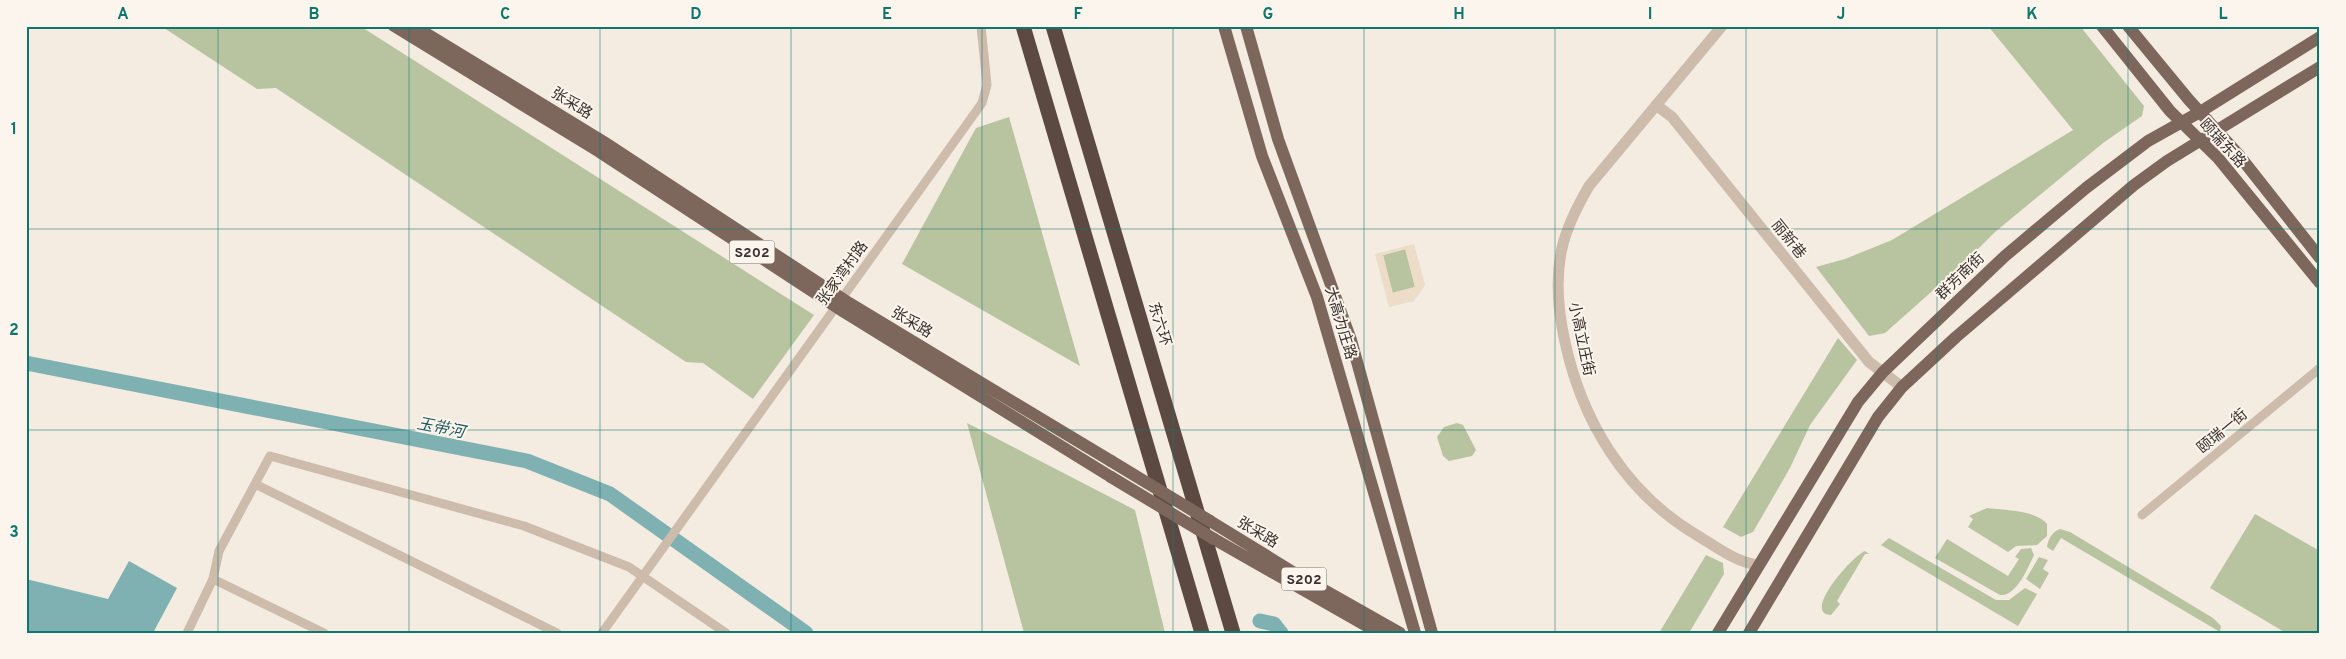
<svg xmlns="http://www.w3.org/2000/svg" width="2346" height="659" font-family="Overpass,'Noto Sans SC',sans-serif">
  <rect width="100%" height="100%" fill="#f4ebe1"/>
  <!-- green -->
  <path fill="#b8c4a0" d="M161 26H360L814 315 753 399 703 363 686 362 276 88 257 89Z
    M1988 26H2080L2144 106 2142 116 2103 143 1995 232 1965 262 1885 333 1869 336 1816 267 1845 259 1892 240 2073 130Z
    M1009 117 1080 366 902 264 976 128Z
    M1406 249 1415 287 1392 293 1383 255Z
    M1838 338 1857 360 1810 425 1790 468 1753 532 1741 537 1723 527Z
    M967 423 1135 510 1165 633H1024Z
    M1457 423 1463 425 1476 450 1472 456 1449 461 1443 456 1437 437 1444 427Z
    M1987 508C2003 510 2036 510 2047 524V536L2037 545 2016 546 2008 552 1968 527 1973 519 1969 516Z
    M2255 514 2320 551V633H2286L2210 588Z
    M2060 529 2070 532 2213 618 2221 626 2220 632 2061 538 2053 551 2047 547C2048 539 2053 531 2060 529Z
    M1889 538 1996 600H2009L2025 588 2037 594 2018 626 1881 545Z
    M1947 539 2008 576 2019 559 2015 557 2021 549 2031 548 2034 555C2028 568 2016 597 2000 595L1935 558Z
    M1865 551 1869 554H1865L1837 601 1840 604 1831 615C1801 614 1853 555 1865 551Z
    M1706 555 1723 563 1724 574 1689 633H1659Z
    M2039 557 2048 560 2043 569 2049 573 2040 589 2026 579Z"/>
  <!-- plaza -->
  <path fill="#ecdcc8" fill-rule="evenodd" d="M1414 244 1425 285 1414 301 1389 307 1375 254ZM1405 249 1415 287 1393 293 1383 255Z"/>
  <!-- water -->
  <path fill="#7fb0b2" d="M129 561 177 588 153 633H26V579L108 599Z"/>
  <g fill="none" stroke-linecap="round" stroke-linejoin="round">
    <!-- river -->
    <path stroke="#7fb0b2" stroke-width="15" d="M26 363 527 461 610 494 806 633
      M1260 621 1274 624 1281 633"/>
    <!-- minor -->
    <path stroke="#cdbbac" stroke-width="9" d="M255 484 557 633
      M2142 515 2320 368
      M213 579 324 633
      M187 633 213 579 219 551 270 456 524 526 629 567 726 633
      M602 633 982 103 987 85 981 26"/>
    <!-- tertiary -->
    <path stroke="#cdbbac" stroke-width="11" d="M1722 26 1589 186C1578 205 1567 226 1562 248 1555 279 1558 311 1565 342 1582 421 1625 492 1695 534 1715 546 1735 562 1758 565
      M1656 105 1672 117 1869 362 1902 387"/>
    <!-- primary -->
    <path stroke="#7d675c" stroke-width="12" d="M394 26 598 151 844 312 1111 477
      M414 26 604 142 849 303 1111 461
      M1224 26 1262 156 1317 297 1415 633
      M1246 26 1278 139 1351 340 1432 633
      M2102 26 2170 111 2218 158 2320 283
      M2128 26 2189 100 2238 154 2320 258
      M1210 521 1301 577 1400 633
      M1214 539 1379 633
      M1718 633 1858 402 1883 372 2005 256 2086 188 2148 141 2200 112 2320 37
      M1749 633 1878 417 1902 387 1956 337 2134 185 2167 161 2320 67"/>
    <!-- motorway -->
    <path stroke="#5c4a42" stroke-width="15" d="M1023 26 1202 633
      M1053 26 1233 633"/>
    <!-- primary-bridge -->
    <path stroke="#7d675c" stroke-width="12" d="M1111 461 1210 521
      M1111 477 1214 539"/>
  </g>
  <!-- grid -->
  <path fill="none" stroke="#0f766e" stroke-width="1" stroke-opacity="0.55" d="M218 26V633M409 26V633M600 26V633M791 26V633M982 26V633M1173 26V633M1364 26V633M1555 26V633M1746 26V633M1937 26V633M2128 26V633M26 229H2320M26 430H2320"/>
  <g text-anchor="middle" stroke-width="4" stroke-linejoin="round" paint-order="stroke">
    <!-- shield labels -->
    <g fill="#fbf5ee" stroke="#756b66" stroke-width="1">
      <rect x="729.5" y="240.5" width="45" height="23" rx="4"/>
      <rect x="1281.5" y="567.5" width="45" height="23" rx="4"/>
    </g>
    <g font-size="14" font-weight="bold" fill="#3b302b">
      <text x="752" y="257">S202</text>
      <text x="1304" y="584">S202</text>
    </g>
    <!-- street labels -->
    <g font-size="15" fill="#3b302b" stroke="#fbf5ee">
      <text transform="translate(572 103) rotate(32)" y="5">张采路</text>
      <text transform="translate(2223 143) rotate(47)" y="5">颐瑞东路</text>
      <text transform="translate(1789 239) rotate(51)" y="5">丽新巷</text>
      <text transform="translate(842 273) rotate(-54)" y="5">张家湾村路</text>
      <text transform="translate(1960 276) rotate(-44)" y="5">群芳南街</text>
      <text transform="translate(912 322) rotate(31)" y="5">张采路</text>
      <text transform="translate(1341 323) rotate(73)" y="5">大高力庄路</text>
      <text transform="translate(1160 324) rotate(73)" y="5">东六环</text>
      <text transform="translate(1582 339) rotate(78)" y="5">小高立庄街</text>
      <text transform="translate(2222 431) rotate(-40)" y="5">颐瑞一街</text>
      <text transform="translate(1258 532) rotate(31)" y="5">张采路</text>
    </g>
    <!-- water labels -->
    <g font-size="16" font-style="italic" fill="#1f5a5e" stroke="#fbf5ee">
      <text transform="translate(441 427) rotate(11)" y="6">玉带河</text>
    </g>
  </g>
  <!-- border -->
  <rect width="2346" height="659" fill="none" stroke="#fbf5ee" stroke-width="55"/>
  <rect x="28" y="28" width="2290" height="604" fill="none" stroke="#0f766e" stroke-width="2"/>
  <g font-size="16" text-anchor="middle" font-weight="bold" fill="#0f766e">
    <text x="123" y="19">A</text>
    <text x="314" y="19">B</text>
    <text x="505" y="19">C</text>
    <text x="696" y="19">D</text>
    <text x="887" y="19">E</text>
    <text x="1078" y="19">F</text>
    <text x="1268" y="19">G</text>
    <text x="1459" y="19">H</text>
    <text x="1650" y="19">I</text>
    <text x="1841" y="19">J</text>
    <text x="2032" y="19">K</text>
    <text x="2223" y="19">L</text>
    <text x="14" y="134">1</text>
    <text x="14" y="335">2</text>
    <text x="14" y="537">3</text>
  </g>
</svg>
